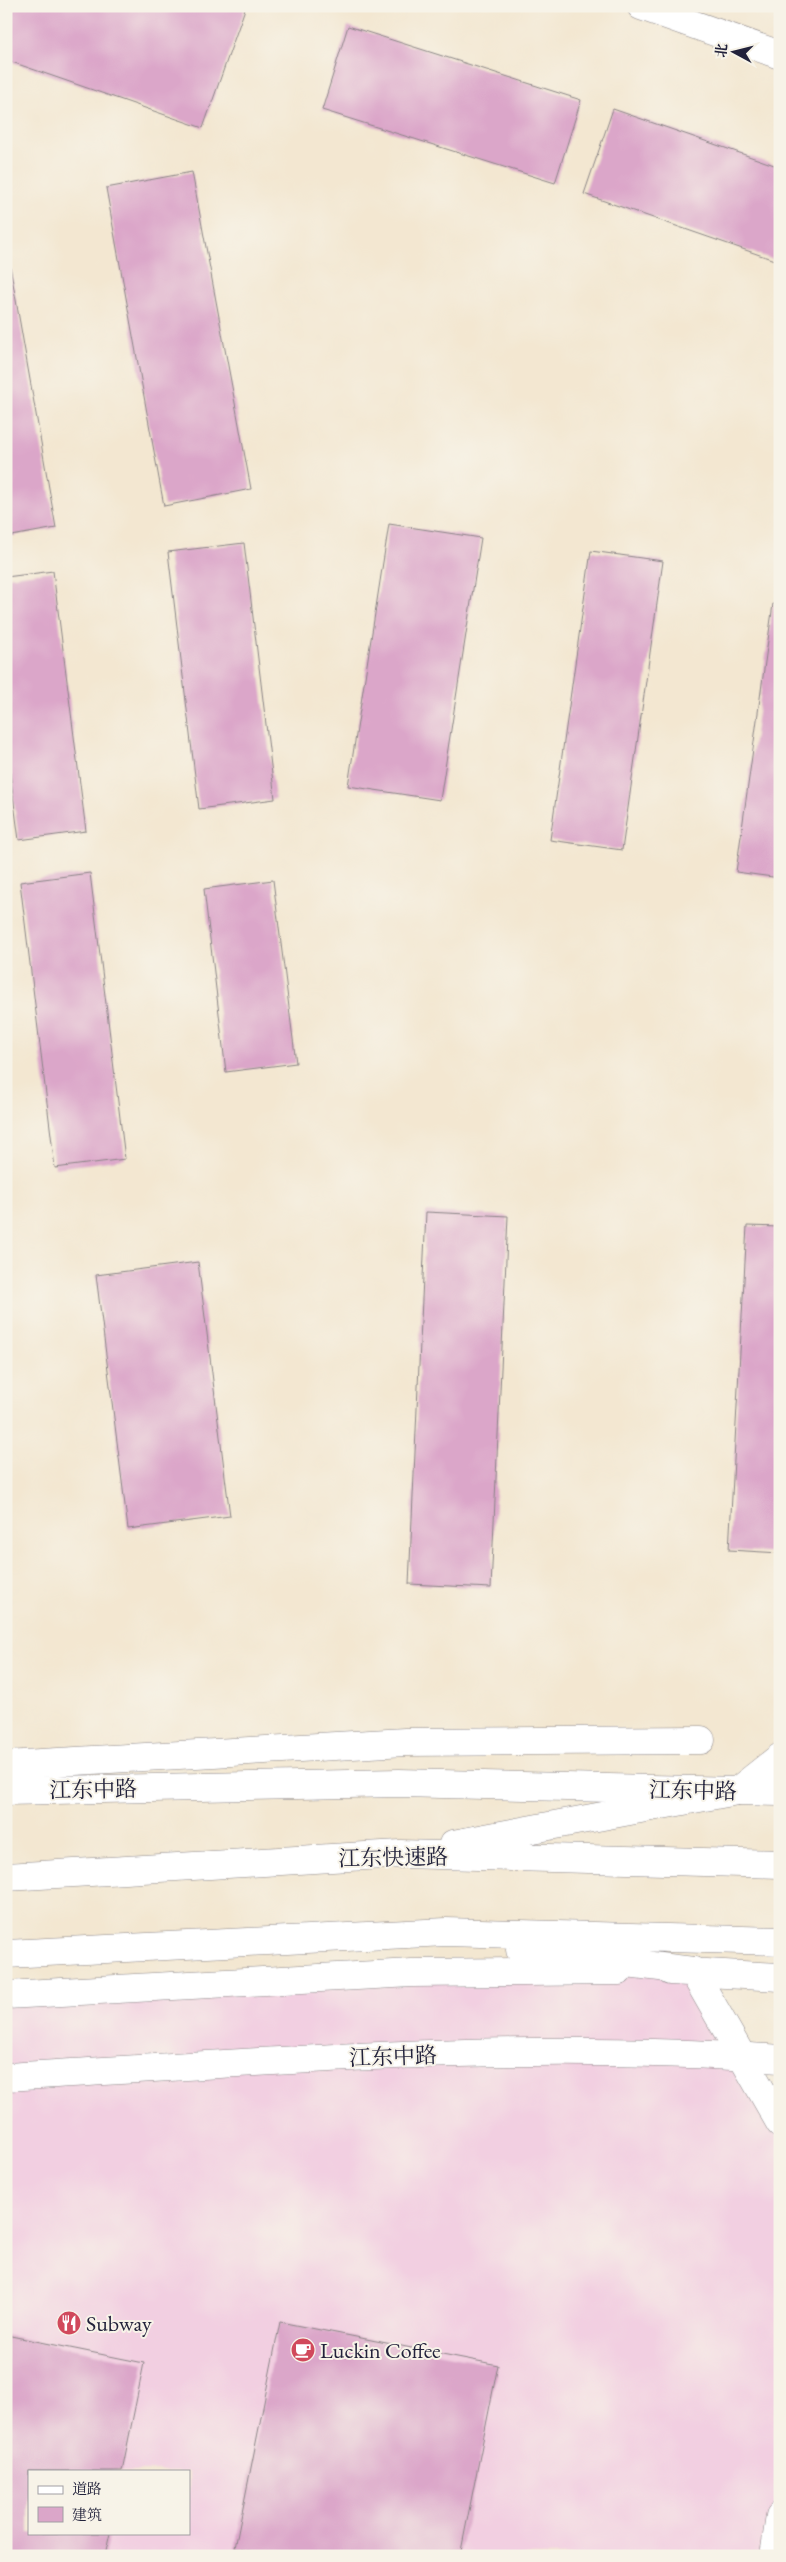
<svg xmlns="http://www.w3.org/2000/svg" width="786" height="2562" font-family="'EB Garamond','Noto Serif SC',serif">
  <rect width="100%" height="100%" fill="#f7f3e8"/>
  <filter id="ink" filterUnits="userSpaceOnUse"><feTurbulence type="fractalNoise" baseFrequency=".02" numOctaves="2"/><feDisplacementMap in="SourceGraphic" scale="10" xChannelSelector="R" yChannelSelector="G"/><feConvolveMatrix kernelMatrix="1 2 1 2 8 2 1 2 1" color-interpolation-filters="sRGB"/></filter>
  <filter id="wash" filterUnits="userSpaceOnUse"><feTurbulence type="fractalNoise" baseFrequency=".0096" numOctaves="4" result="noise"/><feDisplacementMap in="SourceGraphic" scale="20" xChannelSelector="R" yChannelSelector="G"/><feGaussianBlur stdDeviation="1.12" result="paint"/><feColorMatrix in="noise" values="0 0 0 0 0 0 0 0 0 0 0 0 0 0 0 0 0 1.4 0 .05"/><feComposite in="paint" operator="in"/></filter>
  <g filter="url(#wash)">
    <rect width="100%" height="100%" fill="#f3e7d1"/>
    <!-- built -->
    <path fill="#f2cfe1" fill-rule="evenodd" d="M693 1971 780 2123V2516L774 2556H6V1995ZM29 2471H189V2533H29Z"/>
    <g id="blocks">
      <!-- building -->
      <path fill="#dba6c9" d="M6 6H246L203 128 6 60Z
        M348 26 581 100 555 183 322 110Z
        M613 109 780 167V262L584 194Z
        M192 172 251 489 164 506 106 188Z
        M6 243 56 528 6 537Z
        M389 524 481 538 440 800 348 786Z
        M244 543 275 799 199 809 168 552Z
        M591 551 663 561 622 850 550 840Z
        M53 571 86 831 19 840 6 743V577Z
        M773 604 780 605V878L736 872Z
        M90 873 125 1159 55 1168 20 882Z
        M273 880 296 1063 226 1072 204 889Z
        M426 1212 508 1216 491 1588 409 1584Z
        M747 1226 780 1227V1553L729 1550Z
        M198 1262 230 1516 128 1529 96 1275Z
        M280 2322 498 2365 460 2556H272L235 2548Z
        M6 2335 144 2363 122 2471H29V2533H110L105 2556H6Z"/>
    </g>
  </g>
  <g filter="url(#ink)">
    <use href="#blocks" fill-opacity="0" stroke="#8a8486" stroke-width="1"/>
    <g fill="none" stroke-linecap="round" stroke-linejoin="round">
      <defs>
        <path id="minor" d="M641 6 780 55
          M6 1765 405 1742 701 1740
          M6 2077C263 2062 522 2040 780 2059"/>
        <path id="major" d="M6 1791 399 1783 780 1792
          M737 1791 780 1757
          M670 1971 780 1977
          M693 1971 780 2123
          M6 1995 412 1973 619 1971
          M774 2556 780 2516"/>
        <path id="highway" d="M453 1844 737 1791
          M6 1877 400 1854 780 1864
          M520 1950 693 1971
          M6 1954 446 1932 780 1941"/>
      </defs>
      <!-- minor casing -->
      <use href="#minor" stroke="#8a8486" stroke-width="29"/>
      <!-- major casing -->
      <use href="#major" stroke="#8a8486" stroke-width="29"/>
      <!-- highway casing -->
      <use href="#highway" stroke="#8a8486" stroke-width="29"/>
      <!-- minor -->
      <use href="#minor" stroke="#fff" stroke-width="28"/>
      <!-- major -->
      <use href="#major" stroke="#fff" stroke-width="28"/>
      <!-- highway -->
      <use href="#highway" stroke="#fff" stroke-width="28"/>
    </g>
  </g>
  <!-- icons -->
  <defs>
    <symbol id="restaurant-disc" viewBox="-11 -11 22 22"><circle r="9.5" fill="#d1495b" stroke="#f7f3e8"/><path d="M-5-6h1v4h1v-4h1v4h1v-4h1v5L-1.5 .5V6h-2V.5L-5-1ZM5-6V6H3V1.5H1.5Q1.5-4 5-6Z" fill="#fff"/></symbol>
    <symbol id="cafe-disc" viewBox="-11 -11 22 22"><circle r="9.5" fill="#d1495b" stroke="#f7f3e8"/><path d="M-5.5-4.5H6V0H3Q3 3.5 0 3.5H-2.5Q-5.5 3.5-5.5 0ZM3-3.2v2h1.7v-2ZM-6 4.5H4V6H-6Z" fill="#fff"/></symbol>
  </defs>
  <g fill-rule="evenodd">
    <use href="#restaurant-disc" x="55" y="2309" width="28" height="28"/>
    <use href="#cafe-disc" x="289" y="2336" width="28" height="28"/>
  </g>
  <g text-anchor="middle" stroke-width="4" stroke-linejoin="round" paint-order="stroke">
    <!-- street labels -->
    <g font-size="22" fill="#22223b" stroke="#f7f3e8">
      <text transform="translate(93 1789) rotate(-1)" y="8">江东中路</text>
      <text transform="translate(693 1790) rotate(1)" y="8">江东中路</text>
      <text transform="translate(393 1857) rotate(-1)" y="8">江东快速路</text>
      <text transform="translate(393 2056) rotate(-2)" y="8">江东中路</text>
    </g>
    <!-- poi labels -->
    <g font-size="22" fill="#22223b" stroke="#f7f3e8" text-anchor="start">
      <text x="86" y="2331">Subway</text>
      <text x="320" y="2358">Luckin Coffee</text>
    </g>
  </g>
  <!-- margin -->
  <rect width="786" height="2562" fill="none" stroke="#f7f3e8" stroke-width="25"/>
  <!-- legend -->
  <rect x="28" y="2470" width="162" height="65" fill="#f7f3e8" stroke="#a29fa3"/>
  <rect x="38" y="2486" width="25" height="8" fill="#ffffff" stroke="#a29fa3"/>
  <text x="72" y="2494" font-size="15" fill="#22223b">道路</text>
  <rect x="38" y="2507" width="25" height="15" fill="#dba6c9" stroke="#a29fa3"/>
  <text x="72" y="2520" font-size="15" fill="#22223b">建筑</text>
  <!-- north arrow -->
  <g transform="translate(734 52) rotate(277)" stroke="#f7f3e8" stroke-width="4" paint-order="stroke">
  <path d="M0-4L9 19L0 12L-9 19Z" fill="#22223b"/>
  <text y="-8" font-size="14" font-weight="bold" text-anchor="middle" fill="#22223b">北</text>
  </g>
</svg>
